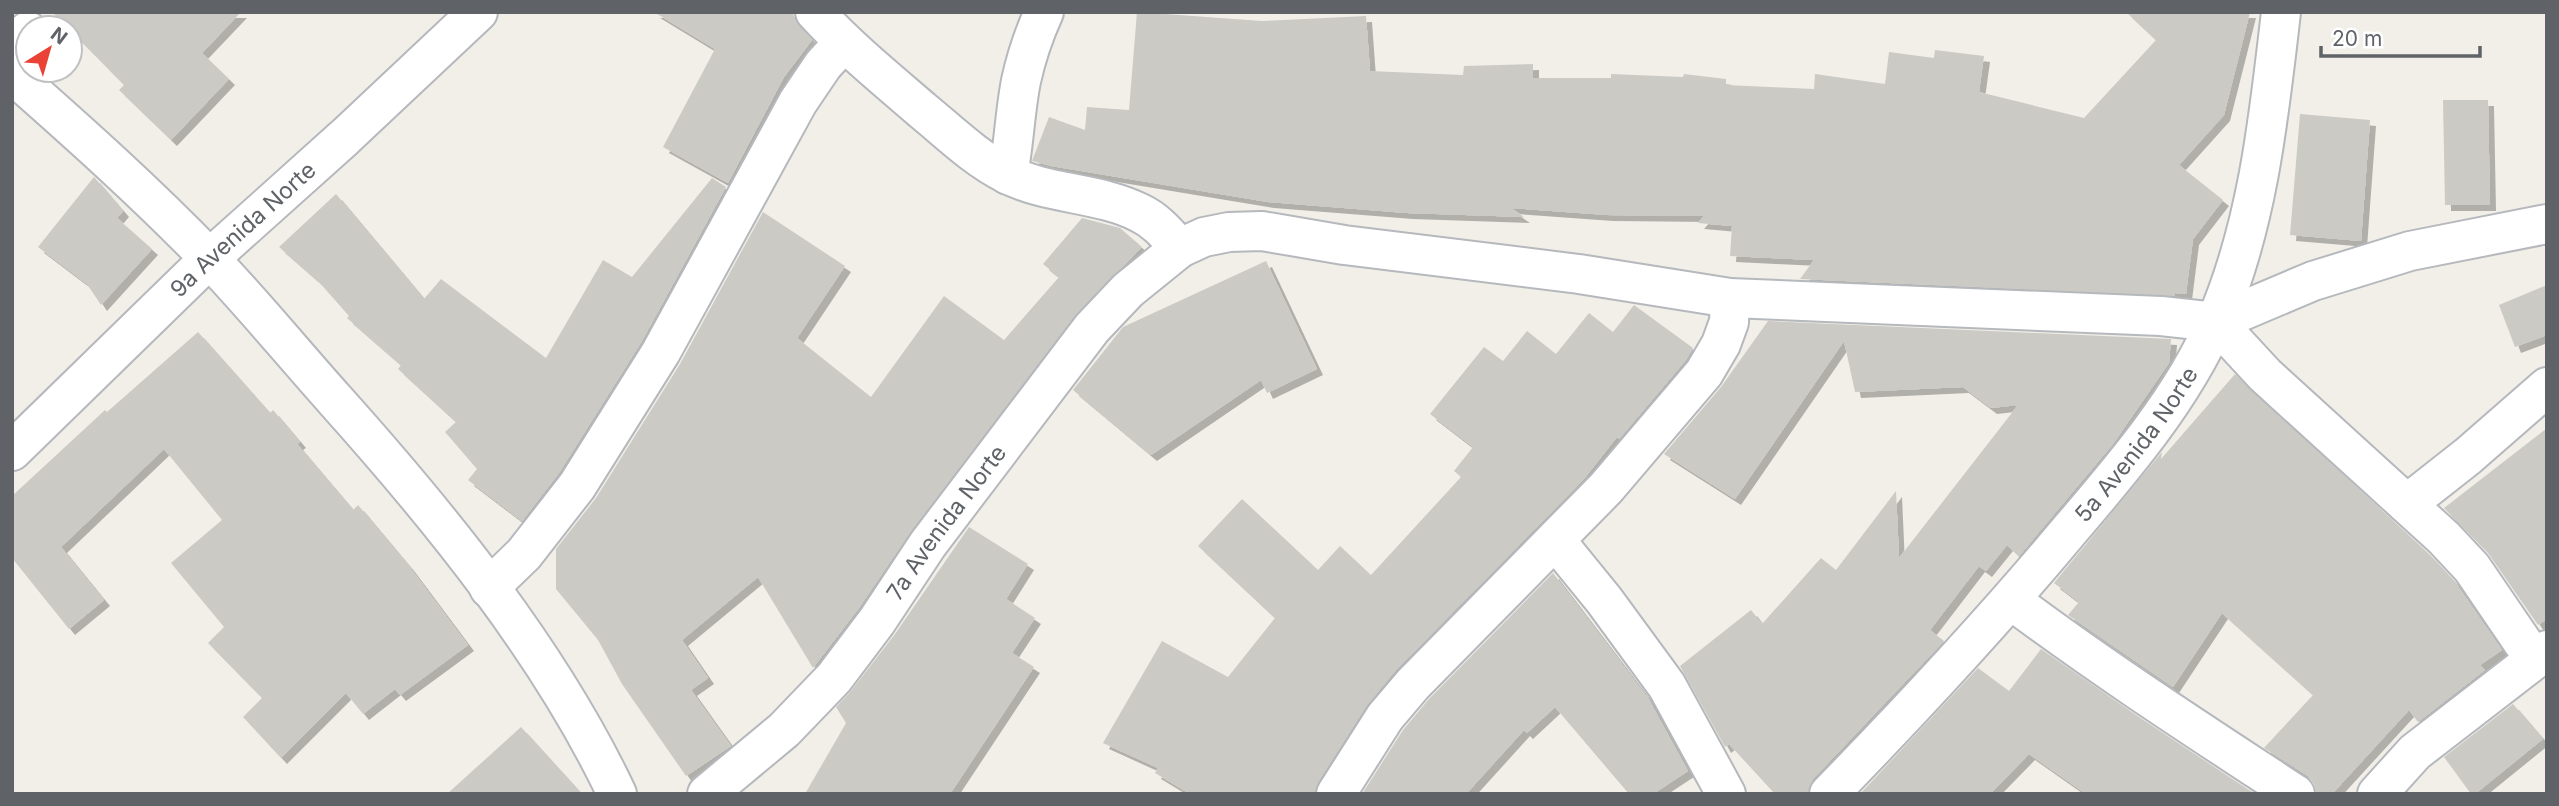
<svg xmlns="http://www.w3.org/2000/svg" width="2559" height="806" font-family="Inter,sans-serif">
  <defs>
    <filter id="shadow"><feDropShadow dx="6" dy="6" stdDeviation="0" flood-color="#0004"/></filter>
  </defs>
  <rect width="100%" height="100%" fill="#f1efe8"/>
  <!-- building -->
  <path fill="#cccac5" filter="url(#shadow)" d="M52 12H241L202 53 229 79 171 140 119 90 124 85Z
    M654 12H792L799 26 812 40 784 77 728 183 663 147 715 49Z
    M1137 12 1262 21 1366 16 1370 71 1463 75 1464 66 1533 64V78H1611V74L1683 77 1684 74 1726 79V85L1814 89 1815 74 1885 84 1889 52 1934 58 1935 50 1984 56 1979 92 2084 118 2156 40 2126 12H2250L2224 115 2179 165 2223 200 2193 239 2186 294 2175 293V296L1800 279 1814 260 1730 256 1732 226 1698 223 1704 216 1607 215 1511 208 1524 217 1407 213 1268 202 1051 166 1032 161 1049 117 1085 130 1087 107 1129 110Z
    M2443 100H2488L2490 205H2445Z
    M2300 114 2370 120 2361 241 2290 235Z
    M94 177 123 211 117 218 152 249 101 305 87 284 38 247Z
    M712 178 726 187 642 341 559 473 522 521 468 480 477 469 445 432 456 422 398 369 401 365 347 318 349 316 318 281 279 247 336 194 424 299 441 279 546 358 603 260 632 277Z
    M763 212 845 266 797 338 871 397 944 296 1004 340 1059 277 1043 264 1082 218 1120 228 1142 247 1075 315 911 531 859 608 813 668 758 577 682 640 708 678 691 690 731 746 686 776 622 684 598 640 556 589V549L596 498 680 364Z
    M1266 261 1317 369 1267 393 1261 380 1151 455 1073 390 1123 327Z
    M2547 285V335L2515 347 2499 305Z
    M1634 305 1693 348 1686 360 1619 439 1617 437 1584 479 1396 670 1367 705 1318 782 1314 794H1190L1155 773 1158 768 1103 743 1162 641 1228 677 1275 618 1198 546 1242 499 1318 570 1340 546 1371 575 1461 477 1454 471 1473 447 1430 414 1484 347 1503 361 1527 331 1556 354 1589 313 1613 332Z
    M1768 321 2171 339 2169 363 2113 444 2019 556 2007 545 1986 571 1979 566 1930 630 1944 641 1813 779 1808 794H1775L1729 744 1725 747 1680 666 1751 610 1762 624 1821 558 1836 570 1896 491 1899 558 2018 405 1991 408 1963 387 1855 392 1844 341 1735 499 1664 454 1721 387Z
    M198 332 270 413 273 410 300 442 297 444 353 510 358 505 409 566 468 645 400 695 395 689 363 714 346 693 281 758 243 717 262 698 208 643 224 627 171 563 222 520 164 449 61 547 104 600 69 629 12 558V496L105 410 107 412Z
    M2235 374 2429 554 2455 582 2502 650 2480 665 2485 670 2418 722 2409 710 2332 794H2317L2314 784 2308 776 2264 748 2313 695 2222 613 2173 687 2068 615 2079 602 2054 583 2162 452 2161 459Z
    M2547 428V619L2538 625 2488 553 2444 508Z
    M969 527 1028 564 1006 599 1035 618 1012 653 1034 667 950 794H805L846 723 836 707 851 691 895 634Z
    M1553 573 1648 698 1688 771 1653 794H1629L1555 707 1527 733 1524 730 1466 794H1362L1403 730 1429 699Z
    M2041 649 2139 717 2255 794H2086L2029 754 1990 794H1860L1978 668 2009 691Z
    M2513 704 2543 739 2475 794H2471L2444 757Z
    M521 727 582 794H447Z"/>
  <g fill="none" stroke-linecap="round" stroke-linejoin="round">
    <defs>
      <g id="minor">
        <path d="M815 12C848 48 885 78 922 110 949 132 975 158 1007 174 1048 195 1099 192 1140 213 1157 221 1168 235 1180 248"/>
        <path d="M12 47 28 31"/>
        <path d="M1008 175C1014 144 1015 111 1021 81 1026 58 1034 34 1044 12"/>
        <path d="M2216 322 2265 375 2444 538 2472 568 2534 659"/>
        <path id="s1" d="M12 451 209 259 345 137 478 12"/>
        <path d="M2407 504 2468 456 2547 387"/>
        <path d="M1556 541 1604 600 1667 686 1726 794"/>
        <path d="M489 588 524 554 577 486 661 352 798 102 823 65 843 43"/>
        <path d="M2011 600C2103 669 2199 731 2295 794"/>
        <path id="s2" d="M707 794 784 730 834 678 877 621 928 544 1092 328 1128 290 1180 248 1204 237 1229 232 1262 231 1344 245 1579 274 1730 298 2161 316 2216 322 2313 281 2410 251 2547 224"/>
        <path d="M1336 794 1385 717 1413 684 1606 488 1704 373 1721 344 1729 322 1730 298"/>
        <path id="s3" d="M1829 794C1912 709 1992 623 2068 532 2122 469 2183 398 2216 321 2258 224 2269 116 2281 12"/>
        <path d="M2377 794 2415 752 2547 650"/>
      </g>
      <path id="tertiary" d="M12 74C79 133 146 193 209 258 252 303 293 353 335 400 439 516 550 652 617 794"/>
    </defs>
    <!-- minor casing -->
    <use href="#minor" stroke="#b5b8bc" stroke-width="42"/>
    <!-- tertiary casing -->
    <use href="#tertiary" stroke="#b5b8bc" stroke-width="42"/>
    <!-- minor -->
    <use href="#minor" stroke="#fff" stroke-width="38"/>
    <!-- tertiary -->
    <use href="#tertiary" stroke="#fff" stroke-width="38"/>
  </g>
  <g text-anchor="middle" stroke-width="5" stroke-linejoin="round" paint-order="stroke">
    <!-- street labels -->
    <g font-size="23" fill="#5f6368" stroke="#fff">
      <text dy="8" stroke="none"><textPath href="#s1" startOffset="320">9a Avenida Norte</textPath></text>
      <text dy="8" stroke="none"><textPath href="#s3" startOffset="466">5a Avenida Norte</textPath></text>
      <text dy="8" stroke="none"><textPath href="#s2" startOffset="364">7a Avenida Norte</textPath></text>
    </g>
  </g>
  <!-- border -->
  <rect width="2559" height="806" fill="none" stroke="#5f6368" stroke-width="28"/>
  <!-- north arrow -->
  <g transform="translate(49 49) rotate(37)"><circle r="33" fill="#ffffff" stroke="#bfc1c3" stroke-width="2"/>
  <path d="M0-5L12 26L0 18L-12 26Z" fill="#ea4335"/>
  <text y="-10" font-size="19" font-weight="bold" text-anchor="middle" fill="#5f6368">N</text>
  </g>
  <!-- scale -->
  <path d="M2321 46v10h159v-10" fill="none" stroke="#5f6368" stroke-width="3.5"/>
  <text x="2332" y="46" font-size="21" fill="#5f6368" stroke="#ffffff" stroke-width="5" paint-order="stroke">20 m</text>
</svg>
